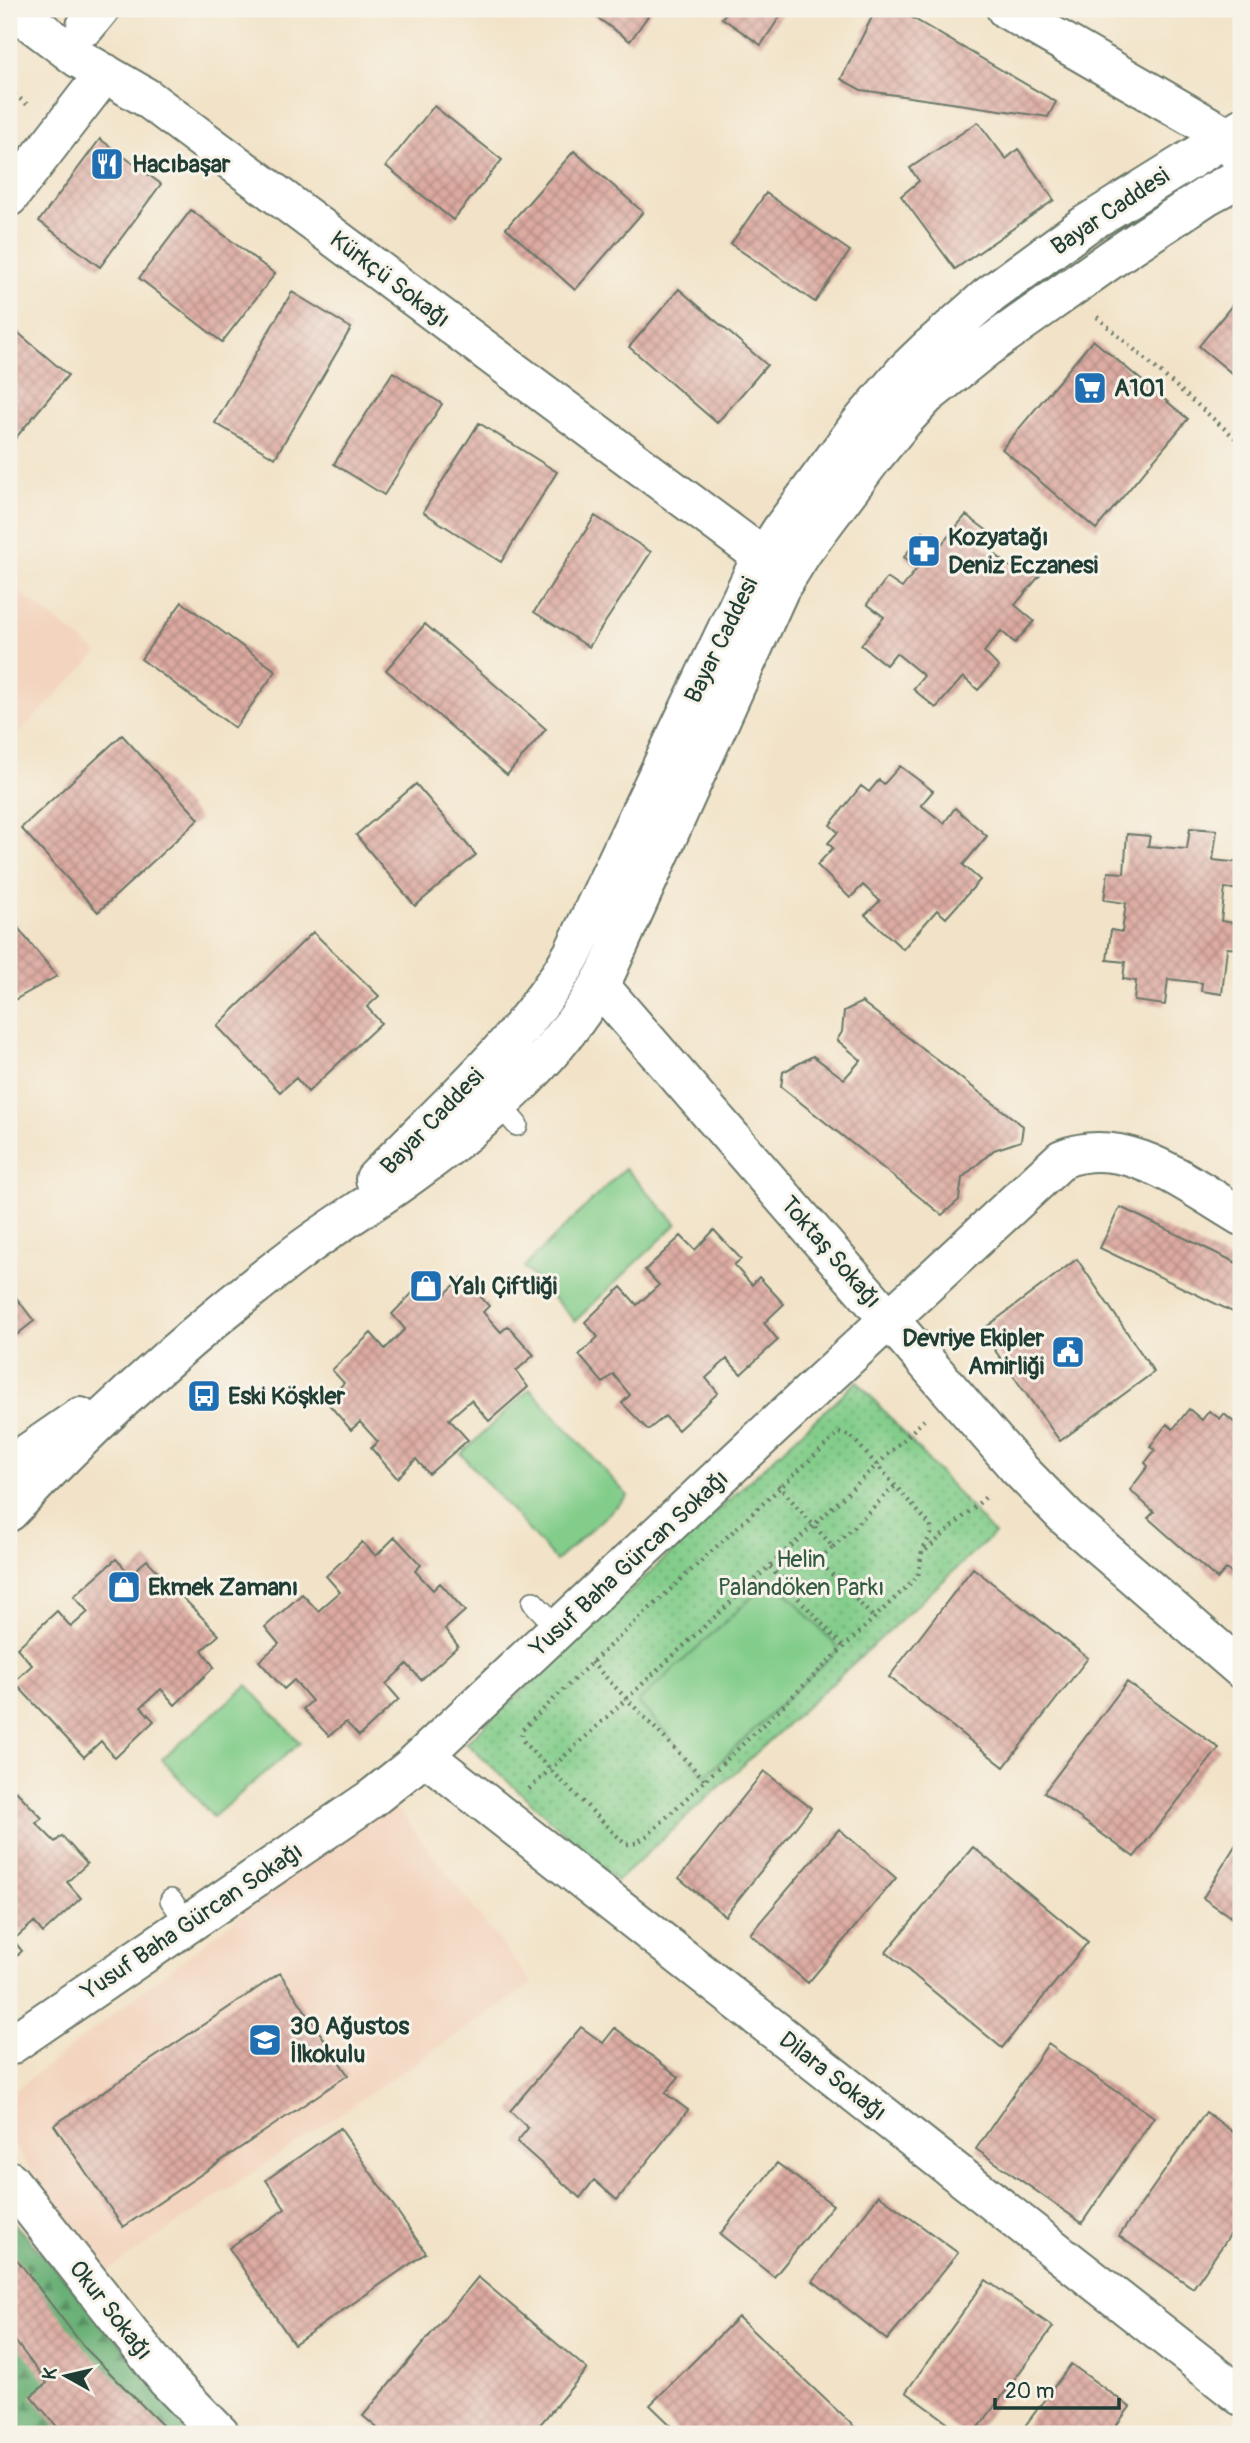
<svg xmlns="http://www.w3.org/2000/svg" width="1250" height="2443" font-family="Pangolin,sans-serif">
  <defs>
    <pattern id="grass-dots" width="8" height="8" patternUnits="userSpaceOnUse" patternTransform="scale(1.75)"><rect width="8" height="8" fill="#83cd8b"/><path d="M2 2h.1M6 6h.1" fill="none" stroke="#6ba872" stroke-width="1.8" stroke-linecap="round"/></pattern>
    <pattern id="forest-firs" width="22" height="20" patternUnits="userSpaceOnUse" patternTransform="scale(1.75)"><rect width="22" height="20" fill="#6ab077"/><path d="M5 1l3.5 6h-7zM16 11l3.5 6h-7z" fill="#579062"/></pattern>
    <pattern id="building-cross-hatch" width="8" height="8" patternUnits="userSpaceOnUse" patternTransform="scale(1.75)"><rect width="8" height="8" fill="#ddaaa1"/><path d="M0 0l8 8M0 8l8-8" fill="none" stroke="#b38c84"/></pattern>
  </defs>
  <rect width="100%" height="100%" fill="#f7f3e8"/>
  <filter id="ink" filterUnits="userSpaceOnUse"><feTurbulence type="fractalNoise" baseFrequency=".0143" numOctaves="2"/><feDisplacementMap in="SourceGraphic" scale="14" xChannelSelector="R" yChannelSelector="G"/><feConvolveMatrix kernelMatrix="1 2 1 2 8 2 1 2 1" color-interpolation-filters="sRGB"/></filter>
  <filter id="wash" filterUnits="userSpaceOnUse"><feTurbulence type="fractalNoise" baseFrequency=".00686" numOctaves="4" result="noise"/><feDisplacementMap in="SourceGraphic" scale="28" xChannelSelector="R" yChannelSelector="G"/><feGaussianBlur stdDeviation="1.57" result="paint"/><feColorMatrix in="noise" values="0 0 0 0 0 0 0 0 0 0 0 0 0 0 0 0 0 1.4 0 .05"/><feComposite in="paint" operator="in"/></filter>
  <g filter="url(#wash)">
    <rect width="100%" height="100%" fill="#f2e3c8"/>
    <!-- built -->
    <path fill="#f3d4be" d="M9 584 98 653 9 743Z
      M390 1799 532 1984 103 2274 9 2138V2095Z"/>
    <!-- grass -->
    <path fill="url(#grass-dots)" stroke="#518560" stroke-width="2" d="M857 1381 994 1534 617 1881 466 1743Z"/>
    <!-- forest -->
    <path fill="url(#forest-firs)" stroke="#447656" stroke-width="2" d="M9 2218 77 2292 197 2434H9Z"/>
    <!-- pitch -->
    <path fill="#83cd8b" stroke="#518560" stroke-width="2" d="M625 1168 677 1224 575 1321 524 1267Z
      M530 1389 628 1496 556 1561 461 1454Z
      M773 1578 839 1649 705 1776 638 1702Z
      M247 1685 300 1743 213 1817 162 1759Z"/>
    <g id="blocks">
      <!-- building -->
      <path fill="url(#building-cross-hatch)" d="M589 9H653L630 41 588 11Z
        M729 9H785L761 45 722 18Z
        M876 9H897L1056 102 1048 117 861 90 841 79Z
        M434 106 502 160 453 220 386 166Z
        M978 122 1006 159 1018 149 1054 200 955 269 901 196 919 181 910 168Z
        M100 139 161 184 100 267 39 221Z
        M574 151 643 212 575 290 506 228Z
        M766 193 850 251 815 302 731 244Z
        M191 210 275 274 222 342 139 278Z
        M679 289 767 365 717 423 629 347Z
        M292 292 351 328 275 458 215 423Z
        M1241 294V381L1199 346Z
        M9 325 68 375 9 446Z
        M1093 340 1188 419 1096 529 1002 449Z
        M393 372 442 404 384 495 334 464Z
        M479 423 557 472 501 562 423 512Z
        M966 515 989 532 981 543 1012 568 1020 558 1042 573 1015 605 1034 621 1015 643 1001 631 984 652 999 667 978 690 963 677 936 708 913 689 924 676 896 653 886 665 861 645 884 617 867 604 887 578 902 588 918 567 904 557 923 532 941 545Z
        M595 516 651 552 589 647 534 612Z
        M182 602 276 671 235 728 141 659Z
        M425 624 546 729 507 775 386 670Z
        M122 735 199 819 98 912 21 828Z
        M900 766 933 791 921 805 944 823 955 808 987 836 963 865 980 880 946 918 937 910 903 949 865 915 880 901 863 885 850 898 817 865 833 848 828 843 838 832 830 825 861 786 869 792 879 780 884 784Z
        M416 784 476 855 415 906 356 835Z
        M1190 828 1217 830 1213 860 1241 863 1240 890 1225 888 1221 921 1241 924V949L1227 948 1222 994 1201 991 1202 983 1168 979 1165 1005 1134 1001 1136 981 1123 979 1125 962 1107 960 1111 930 1122 932 1126 903 1104 900 1108 872 1124 873 1127 834 1150 836 1148 846 1187 849Z
        M9 917 57 976 9 1003Z
        M313 932 379 996 367 1007 381 1023 308 1092 296 1078 280 1092 217 1026Z
        M862 1002 1023 1126 1021 1141 994 1150 962 1178 959 1200 942 1215 781 1087 783 1072 813 1056 844 1079 861 1060 837 1040 842 1032 844 1011Z
        M1120 1207 1241 1265V1316L1100 1248Z
        M714 1230 741 1259 734 1265 752 1285 759 1277 784 1304 764 1323 778 1340 741 1374 727 1359 706 1378 718 1393 678 1430 665 1416 648 1430 622 1403 630 1395 613 1374 603 1383 579 1355 598 1337 585 1322 621 1287 637 1305 659 1285 645 1270 681 1236 695 1250Z
        M1077 1259 1154 1372 1060 1441 981 1331Z
        M429 1276 445 1294 463 1277 489 1306 483 1312 501 1332 508 1326 534 1355 516 1371 528 1387 489 1421 471 1400 449 1419 468 1440 429 1474 416 1459 397 1478 371 1448 378 1442 360 1422 351 1430 326 1401 344 1383 332 1370 371 1333 385 1349 405 1329 392 1314Z
        M9 1288 34 1321 9 1341Z
        M1189 1409 1202 1420 1209 1411 1220 1419 1224 1414 1241 1428V1581L1226 1569 1217 1579 1148 1518 1154 1512 1130 1490 1148 1466 1145 1463 1155 1450 1150 1446 1167 1424 1173 1429Z
        M395 1537 421 1565 415 1571 433 1590 440 1583 465 1611 445 1629 458 1646 421 1680 407 1664 386 1684 399 1699 359 1736 346 1722 329 1736 303 1709 312 1701 294 1680 284 1689 259 1661 279 1644 265 1627 302 1594 318 1611 340 1592 326 1576 362 1542 376 1556Z
        M116 1559 130 1574 147 1560 219 1635 202 1650 214 1667 175 1705 161 1689 141 1707 154 1721 115 1758 101 1741 84 1757 14 1682 32 1665 17 1648 57 1611 71 1627 88 1612 74 1596Z
        M973 1568 1088 1658 1004 1767 889 1677Z
        M1127 1682 1219 1748 1134 1857 1044 1792Z
        M764 1771 811 1808 725 1916 679 1878Z
        M16 1791 42 1818 36 1823 55 1842 62 1836 87 1864 67 1882 81 1898 43 1933 34 1922 13 1940 22 1951 9 1963V1798Z
        M839 1829 896 1878 808 1983 750 1934Z
        M1241 1836V1924L1203 1898Z
        M973 1847 1088 1942 1002 2048 886 1952Z
        M280 1973 348 2075 123 2227 54 2125Z
        M581 2027 603 2043 615 2028 679 2077 665 2093 688 2110 617 2200 594 2180 580 2198 517 2142 528 2128 510 2111Z
        M1048 2044 1154 2117 1082 2223 976 2149Z
        M1206 2112 1241 2138V2219L1193 2288 1119 2236Z
        M340 2128 426 2253 294 2344 229 2248 285 2209 266 2180Z
        M777 2163 833 2205 774 2277 720 2234Z
        M879 2195 958 2253 887 2340 813 2281Z
        M9 2249 84 2347 171 2434H63L31 2396 47 2383 9 2333Z
        M478 2277 587 2369 532 2434H384L363 2416Z
        M986 2280 1053 2327 974 2434H964L906 2392Z
        M738 2317 862 2434H680L650 2405Z
        M1071 2364 1130 2407 1110 2434H1019Z"/>
    </g>
  </g>
  <g filter="url(#ink)">
    <use href="#blocks" fill-opacity="0" stroke="#697768" stroke-width="2"/>
    <g fill="none" stroke-linecap="round" stroke-linejoin="round">
      <defs>
        <path id="lane" d="M499 1104 517 1125
          M533 1602 559 1629
          M171 1900 188 1924"/>
        <path id="street" d="M13 9 78 58 147 98 787 575
          M86 26 100 9
          M9 197 105 73
          M424 1755 1241 2396
          M9 2046 371 1799 410 1768 748 1450 1062 1159C1126 1133 1188 1185 1241 1216
          M9 2180 167 2380 220 2434"/>
        <path id="secondary" d="M1006 9 1226 136 1237 153
          M599 985 1018 1468 1067 1518 1241 1669
          M375 1179C444 1107 524 1040 573 953L754 572 782 529 859 425 904 372 930 347 987 297 1085 225 1241 128
          M9 1466 80 1417
          M9 1512C97 1419 194 1331 296 1254 329 1229 364 1208 397 1185 478 1128 559 1060 607 971L780 588 803 551 872 459 903 421 926 396 987 347 1117 255 1208 195 1241 177"/>
      </defs>
      <!-- lane casing -->
      <use href="#lane" stroke="#697768" stroke-width="24"/>
      <!-- street casing -->
      <use href="#street" stroke="#697768" stroke-width="42"/>
      <!-- secondary casing -->
      <use href="#secondary" stroke="#697768" stroke-width="42"/>
      <!-- path -->
      <path stroke="#697768" stroke-width="4.5" stroke-dasharray="2 5" stroke-linecap="butt" d="M9 90 29 106
        M1097 317 1241 443
        M839 1433 851 1436 931 1526V1534L922 1552 918 1576 648 1835 636 1843 625 1844 526 1745 522 1739V1730L591 1663Z
        M778 1485 833 1547 821 1558 823 1565 874 1618
        M833 1547 896 1485
        M926 1550 988 1495
        M770 1567 844 1648
        M591 1662 705 1780
        M529 1789 814 1525 924 1420"/>
      <!-- lane -->
      <use href="#lane" stroke="#fff" stroke-width="21"/>
      <!-- street -->
      <use href="#street" stroke="#fff" stroke-width="38"/>
      <!-- secondary -->
      <use href="#secondary" stroke="#fff" stroke-width="38"/>
    </g>
  </g>
  <!-- icons -->
  <defs>
    <symbol id="restaurant-square" viewBox="-11 -11 22 22"><rect x="-9" y="-9" width="18" height="18" rx="4" fill="#1f6fb2" stroke="#f7f3e8"/><path d="M-5-6h1v4h1v-4h1v4h1v-4h1v5L-1.5 .5V6h-2V.5L-5-1ZM5-6V6H3V1.5H1.5Q1.5-4 5-6Z" fill="#fff"/></symbol>
    <symbol id="supermarket-square" viewBox="-11 -11 22 22"><rect x="-9" y="-9" width="18" height="18" rx="4" fill="#1f6fb2" stroke="#f7f3e8"/><path d="M-6-5.5h2.5l.6 2H6L4.5 2H-2.5L-4.4-4H-6ZM-1.5 3.2a1.3 1.3 0 1 0 .1 0ZM3 3.2a1.3 1.3 0 1 0 .1 0Z" fill="#fff"/></symbol>
    <symbol id="pharmacy-square" viewBox="-11 -11 22 22"><rect x="-9" y="-9" width="18" height="18" rx="4" fill="#1f6fb2" stroke="#f7f3e8"/><path d="M-2-6h4v4h4v4h-4v4h-4v-4h-4v-4h4Z" fill="#fff"/></symbol>
    <symbol id="shop-square" viewBox="-11 -11 22 22"><rect x="-9" y="-9" width="18" height="18" rx="4" fill="#1f6fb2" stroke="#f7f3e8"/><path d="M-5-2.5h2.3a2.7 3.5 0 0 1 5.4 0H5L5.5 6h-11ZM-1.5-2.5h3a1.5 2.3 0 0 0-3 0Z" fill="#fff"/></symbol>
    <symbol id="civic-square" viewBox="-11 -11 22 22"><rect x="-9" y="-9" width="18" height="18" rx="4" fill="#1f6fb2" stroke="#f7f3e8"/><path d="M-.6-6.5H3V-4.5H.6V-3L4-1V1h2V6H-6V1h2V-1L-.6-3ZM-1.2 2.5V6h2.4V2.5Z" fill="#fff"/></symbol>
    <symbol id="bus-square" viewBox="-11 -11 22 22"><rect x="-9" y="-9" width="18" height="18" rx="4" fill="#1f6fb2" stroke="#f7f3e8"/><path d="M-5-6H5V4H4V6H2V4H-2V6H-4V4H-5ZM-3.5-4V0h7V-4ZM-3.5 1.2v1.5H-2V1.2ZM2 1.2v1.5H3.5V1.2Z" fill="#fff"/></symbol>
    <symbol id="school-square" viewBox="-11 -11 22 22"><rect x="-9" y="-9" width="18" height="18" rx="4" fill="#1f6fb2" stroke="#f7f3e8"/><path d="M0-5L7-2L0 1L-7-2ZM-4 1L0 2.5L4 1V4Q0 6-4 4Z" fill="#fff"/></symbol>
  </defs>
  <g fill-rule="evenodd">
    <use href="#restaurant-square" x="88" y="145" width="38" height="38"/>
    <use href="#supermarket-square" x="1071" y="369" width="38" height="38"/>
    <use href="#pharmacy-square" x="905" y="532" width="38" height="38"/>
    <use href="#shop-square" x="407" y="1267" width="38" height="38"/>
    <use href="#civic-square" x="1049" y="1333" width="38" height="38"/>
    <use href="#bus-square" x="185" y="1377" width="38" height="38"/>
    <use href="#shop-square" x="105" y="1568" width="38" height="38"/>
    <use href="#school-square" x="246" y="2021" width="38" height="38"/>
  </g>
  <g text-anchor="middle" stroke-width="6" stroke-linejoin="round" paint-order="stroke">
    <!-- poi labels -->
    <g font-size="24" font-weight="bold" fill="#1f3d34" stroke="#f7f3e8" text-anchor="start">
      <text x="132" y="172">Hacıbaşar</text>
      <text x="1114" y="396">A101</text>
      <text x="948" y="545">Kozyatağı<tspan x="948" dy="28">Deniz Eczanesi</tspan></text>
      <text x="450" y="1294">Yalı Çiftliği</text>
      <text x="1044" y="1346" text-anchor="end">Devriye Ekipler<tspan x="1044" dy="28">Amirliği</tspan></text>
      <text x="228" y="1404">Eski Köşkler</text>
      <text x="148" y="1595">Ekmek Zamanı</text>
      <text x="290" y="2034">30 Ağustos<tspan x="290" dy="28">İlkokulu</tspan></text>
    </g>
    <!-- street labels -->
    <g font-size="24" fill="#1f3d34" stroke="#f7f3e8">
      <text transform="translate(1110 211) rotate(-34)" y="8">Bayar Caddesi</text>
      <text transform="translate(390 279) rotate(37)" y="8">Kürkçü Sokağı</text>
      <text transform="translate(721 640) rotate(-64)" y="8">Bayar Caddesi</text>
      <text transform="translate(432 1121) rotate(-46)" y="8">Bayar Caddesi</text>
      <text transform="translate(831 1252) rotate(49)" y="8">Toktaş Sokağı</text>
      <text transform="translate(629 1563) rotate(-43)" y="8">Yusuf Baha Gürcan Sokağı</text>
      <text transform="translate(192 1921) rotate(-34)" y="8">Yusuf Baha Gürcan Sokağı</text>
      <text transform="translate(833 2076) rotate(38)" y="8">Dilara Sokağı</text>
      <text transform="translate(111 2310) rotate(52)" y="8">Okur Sokağı</text>
    </g>
    <!-- park labels -->
    <g font-size="24" fill="#335a45" stroke="#f7f3e8">
      <text x="801" y="1567">Helin<tspan x="801" dy="28">Palandöken Parkı</tspan></text>
    </g>
  </g>
  <!-- margin -->
  <rect width="1250" height="2443" fill="none" stroke="#f7f3e8" stroke-width="35"/>
  <!-- north arrow -->
  <g transform="translate(66 2376) rotate(278)" stroke="#f7f3e8" stroke-width="5" paint-order="stroke">
  <path d="M0-5L12 26L0 18L-12 26Z" fill="#1f3d34"/>
  <text y="-10" font-size="19" font-weight="bold" text-anchor="middle" fill="#1f3d34">K</text>
  </g>
  <!-- scale -->
  <path d="M995 2398v10h124v-10" fill="none" stroke="#1f3d34" stroke-width="3.5"/>
  <text x="1005" y="2398" font-size="21" fill="#1f3d34" stroke="#f7f3e8" stroke-width="5" paint-order="stroke">20 m</text>
</svg>
